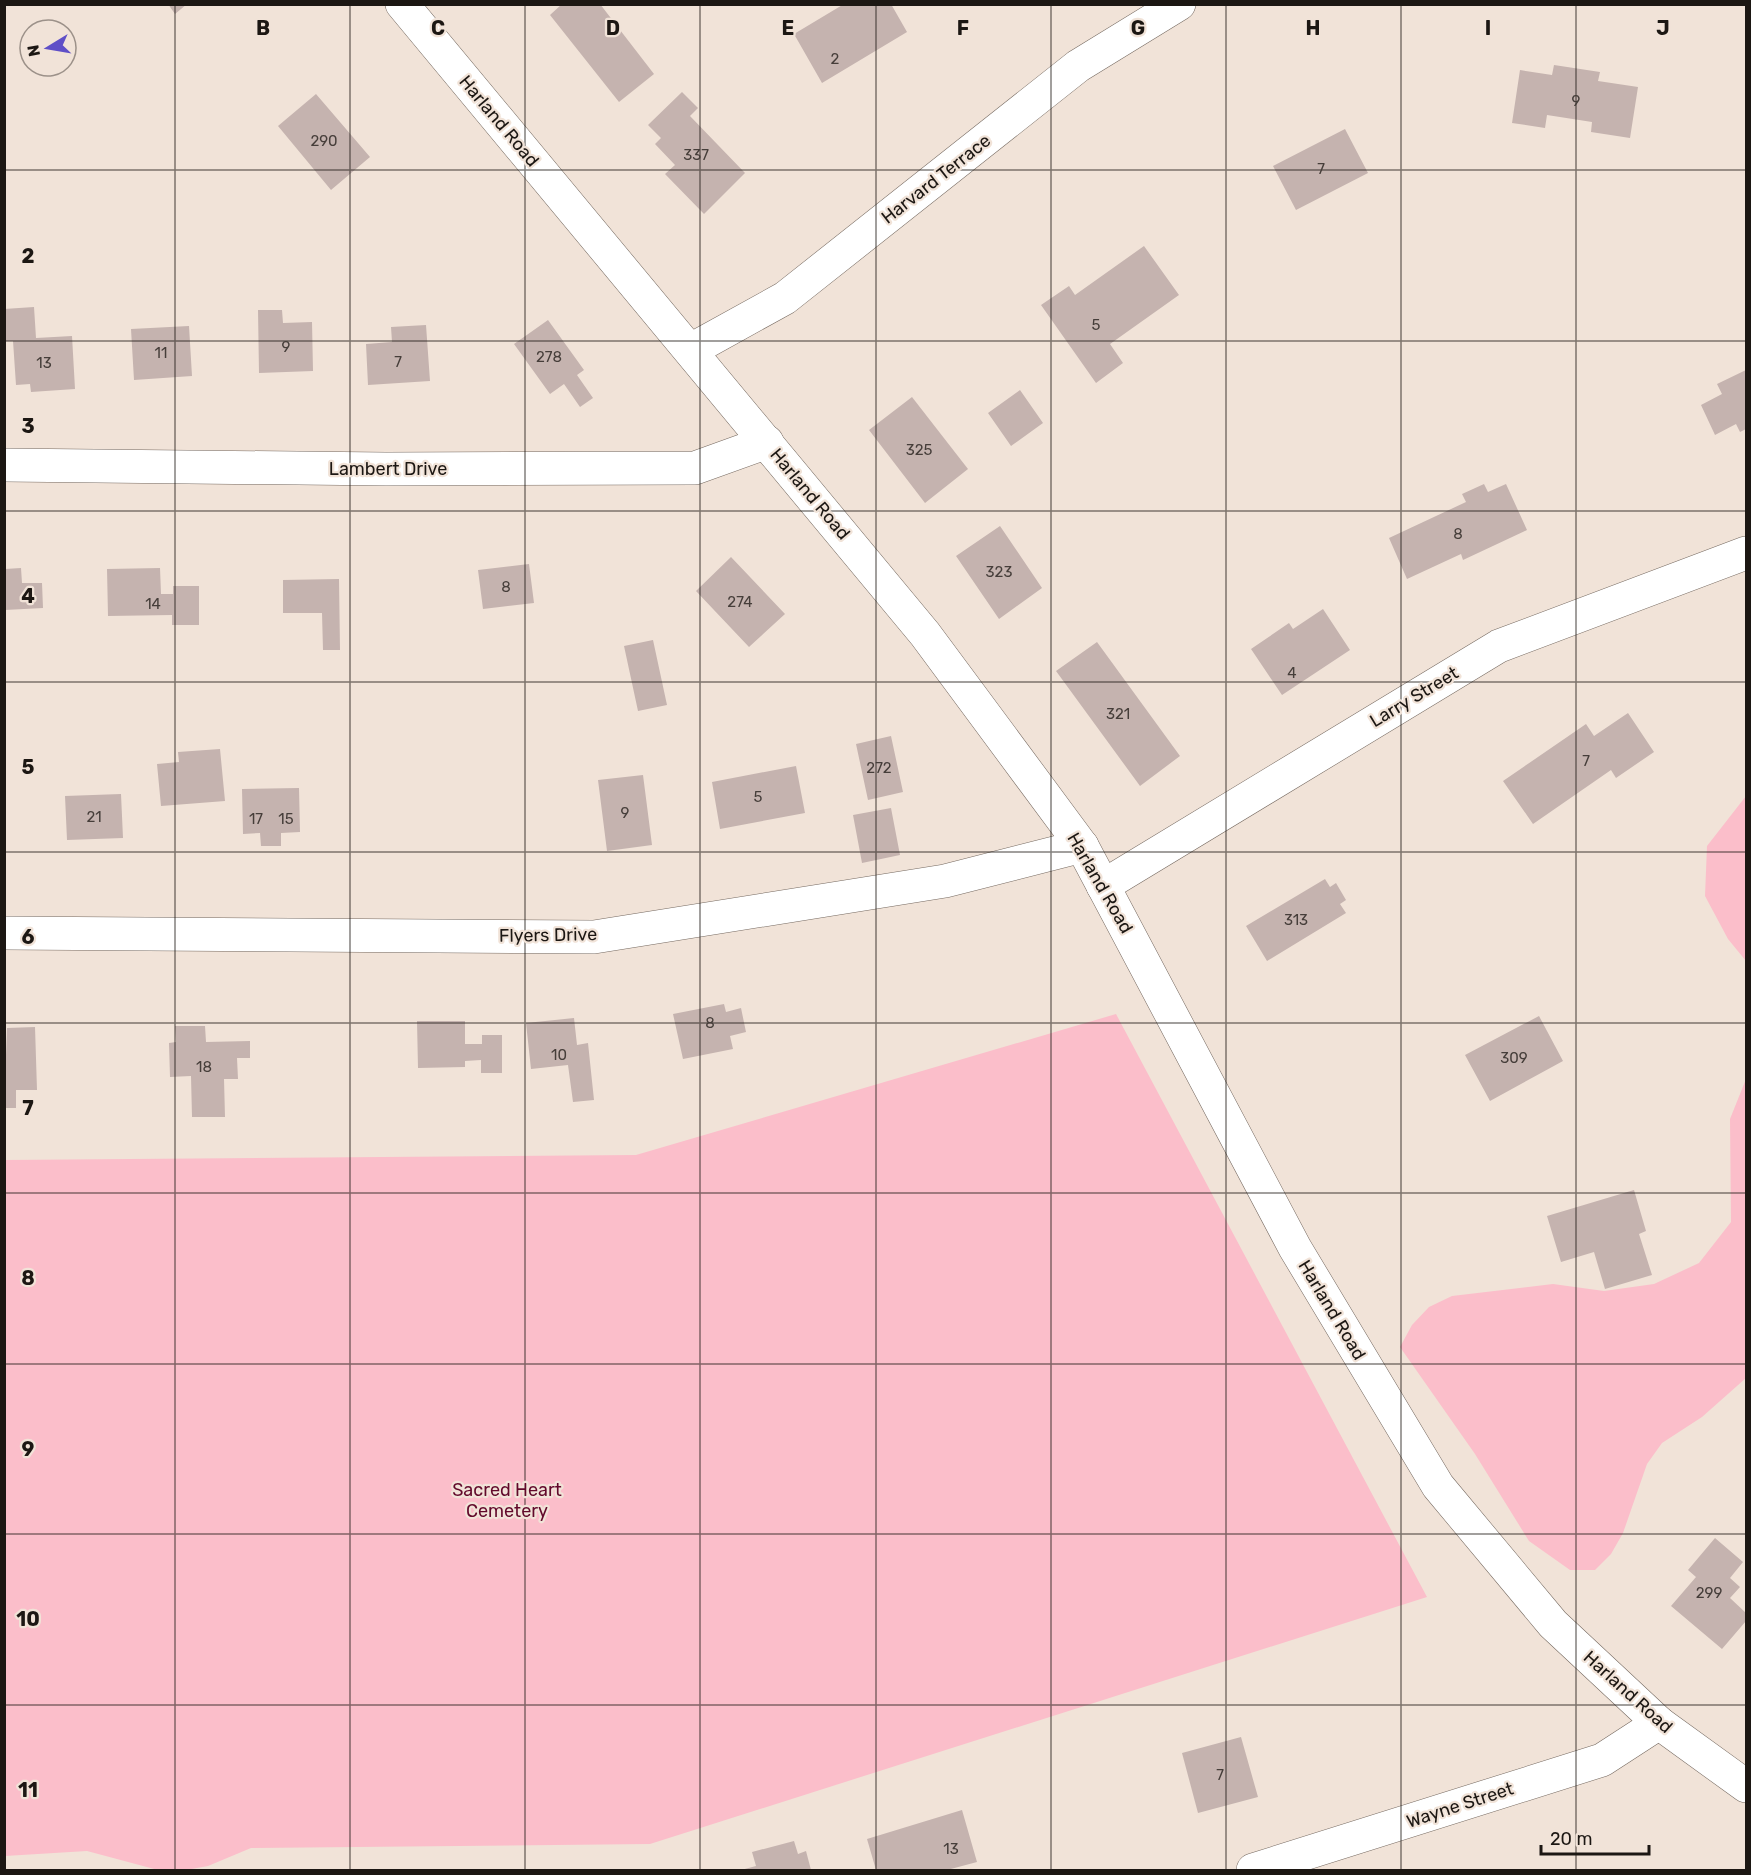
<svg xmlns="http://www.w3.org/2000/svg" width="1751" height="1875" font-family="Rubik,sans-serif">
  <rect width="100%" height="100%" fill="#f1e3d8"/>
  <!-- green -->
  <path fill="#fbbeca" d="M1746 796V961L1728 939 1705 896 1707 846Z
    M1116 1014 1427 1597 650 1844 251 1848 208 1866 186 1870H158L87 1851 5 1856V1160L636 1155Z
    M1746 1079V1378L1702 1417 1662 1443 1647 1464 1623 1533 1611 1554 1595 1570H1570L1529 1541 1475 1454 1400 1347 1412 1325 1429 1307 1452 1296 1553 1284 1604 1291 1654 1284 1699 1263 1731 1222 1730 1119Z"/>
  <!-- building -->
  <path fill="#c5b3af" d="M168 4H187L175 14Z
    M562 4H600L654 74 619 102 550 15Z
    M844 4H891L907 32 822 83 794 34Z
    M1554 65 1600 72 1598 81 1638 87 1630 138 1591 132 1592 122 1547 115 1545 128 1512 123 1520 70 1552 75Z
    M682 92 698 108 690 116 745 173 704 214 665 174 675 165 655 144 661 138 648 125Z
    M316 94 370 157 331 190 278 126Z
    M1345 129 1368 173 1296 210 1273 166Z
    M1144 246 1179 295 1110 344 1123 363 1096 383 1041 305 1069 286 1075 295Z
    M34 307 36 338 72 336 75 389 31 392 30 384 16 385 13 341H6L4 309Z
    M258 310H282L283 323 312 322 313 371 259 373Z
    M548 320 584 370 577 375 593 398 580 407 564 384 550 394 514 344Z
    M426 325 430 381 368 385 366 344 392 342 391 327Z
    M189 326 192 376 134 380 131 329Z
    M1746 370V429L1740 432 1736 424 1715 435 1701 405 1722 394 1717 384Z
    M1020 390 1043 423 1011 446 988 413Z
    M912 397 968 469 925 503 869 430Z
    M1484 484 1488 492 1506 484 1527 530 1463 560 1461 554 1407 579 1389 538 1466 502 1462 494Z
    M1000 526 1042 588 999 619 956 556Z
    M731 557 785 614 749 647 696 591Z
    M529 564 534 603 483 609 478 570Z
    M21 568 22 583H42L43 608 5 610V569Z
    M160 568 161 594H173V586H199V625H172V615L108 616 107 569Z
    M339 579 340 650H323L322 613H283V580Z
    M1323 609 1350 650 1282 695 1251 649 1289 623 1293 629Z
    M653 640 667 705 638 711 624 646Z
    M1097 642 1180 756 1140 786 1056 671Z
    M1628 713 1654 752 1616 778 1611 770 1533 824 1503 781 1586 724 1594 736Z
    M891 736 903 792 868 800 856 744Z
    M220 749 225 801 161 806 157 764 179 762 178 752Z
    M796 766 805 813 720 829 712 782Z
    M643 775 652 845 607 851 598 780Z
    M299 788 300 832 281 833V846H261L260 833 243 834 242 789Z
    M121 794 123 838 67 840 65 796Z
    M891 808 900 855 862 863 853 815Z
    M1325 879 1330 887 1336 883 1346 900 1340 904 1346 913 1267 961 1246 926Z
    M724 1004 726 1012 741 1008 746 1032 730 1036 733 1049 683 1059 673 1014Z
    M1539 1016 1563 1061 1490 1101 1465 1055Z
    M574 1018 577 1045 588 1043 594 1100 573 1102 568 1065 531 1069 526 1023Z
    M417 1021H465V1044H482V1035H502V1073H481V1060L465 1061V1067L418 1068Z
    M175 1026H205L206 1042 250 1041V1058H237L238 1079H224L225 1117H192L191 1076 170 1077 169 1043 176 1042Z
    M35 1027 37 1090H16V1108H4L7 1028Z
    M1634 1190 1646 1231 1639 1234 1652 1275 1605 1289 1594 1252 1561 1262 1547 1216Z
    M1715 1538 1743 1562 1730 1578 1740 1587 1730 1598 1746 1613V1621L1722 1649 1671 1606 1696 1577 1688 1570Z
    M1241 1737 1258 1797 1198 1813 1182 1753Z
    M962 1810 977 1862 947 1870H876L867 1839Z
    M794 1841 798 1854 806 1851 811 1870H741L756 1866 752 1852Z"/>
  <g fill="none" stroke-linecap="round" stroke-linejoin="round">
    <defs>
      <path id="street" d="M691 350 785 298 1078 66 1179 4
        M4 465 386 469 695 468 767 442
        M1103 886 1499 646 1746 553
        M4 933 594 937 945 881 1082 846
        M1253 1870 1602 1760 1659 1723"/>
      <path id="secondary" d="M402 4 925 634 1082 846 1295 1248 1438 1486 1553 1624 1659 1723 1746 1786"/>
    </defs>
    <!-- street casing -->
    <use href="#street" stroke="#756960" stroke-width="34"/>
    <!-- secondary casing -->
    <use href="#secondary" stroke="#756960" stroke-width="34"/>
    <!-- street -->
    <use href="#street" stroke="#fff" stroke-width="33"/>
    <!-- secondary -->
    <use href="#secondary" stroke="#fff" stroke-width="33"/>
  </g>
  <!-- grid -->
  <path fill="none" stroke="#1c1713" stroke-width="1.5" stroke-opacity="0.55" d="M175 4V1870M350 4V1870M525 4V1870M700 4V1870M876 4V1870M1051 4V1870M1226 4V1870M1401 4V1870M1576 4V1870M4 170H1746M4 341H1746M4 511H1746M4 682H1746M4 852H1746M4 1023H1746M4 1193H1746M4 1364H1746M4 1534H1746M4 1705H1746"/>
  <g text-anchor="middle" stroke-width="4.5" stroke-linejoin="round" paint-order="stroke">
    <!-- number labels -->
    <g font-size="15" fill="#463e3a">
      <text x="835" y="64">2</text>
      <text x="1576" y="106">9</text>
      <text x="324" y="146">290</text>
      <text x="696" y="160">337</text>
      <text x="1321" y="174">7</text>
      <text x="1096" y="330">5</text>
      <text x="286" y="352">9</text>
      <text x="161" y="358">11</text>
      <text x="549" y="362">278</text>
      <text x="398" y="367">7</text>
      <text x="44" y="368">13</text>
      <text x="919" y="455">325</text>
      <text x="1458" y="539">8</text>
      <text x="999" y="577">323</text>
      <text x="506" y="592">8</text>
      <text x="740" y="607">274</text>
      <text x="153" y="609">14</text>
      <text x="1292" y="678">4</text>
      <text x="1118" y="719">321</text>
      <text x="1586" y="766">7</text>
      <text x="879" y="773">272</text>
      <text x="758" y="802">5</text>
      <text x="625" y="818">9</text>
      <text x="94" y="822">21</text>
      <text x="256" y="824">17</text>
      <text x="286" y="824">15</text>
      <text x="1296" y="925">313</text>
      <text x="710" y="1028">8</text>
      <text x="559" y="1060">10</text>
      <text x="1514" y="1063">309</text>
      <text x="204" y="1072">18</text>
      <text x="1709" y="1598">299</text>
      <text x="1220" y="1780">7</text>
      <text x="951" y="1854">13</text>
    </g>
    <!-- street labels -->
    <g font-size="18" fill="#1c1713" stroke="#f1e3d8">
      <text transform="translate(499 121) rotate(50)" y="6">Harland Road</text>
      <text transform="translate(936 179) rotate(-38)" y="6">Harvard Terrace</text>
      <text x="388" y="475">Lambert Drive</text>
      <text transform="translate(810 494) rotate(50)" y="6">Harland Road</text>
      <text transform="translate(1414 697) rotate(-31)" y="6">Larry Street</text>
      <text transform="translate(1100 883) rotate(60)" y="6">Harland Road</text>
      <text transform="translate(548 935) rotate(-1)" y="6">Flyers Drive</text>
      <text transform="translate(1332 1310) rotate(59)" y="6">Harland Road</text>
      <text transform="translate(1628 1692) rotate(42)" y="6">Harland Road</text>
      <text transform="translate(1460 1805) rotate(-18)" y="6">Wayne Street</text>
    </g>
    <!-- park labels -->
    <g font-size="18" fill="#62092b" stroke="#f1e3d8">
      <text x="507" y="1496">Sacred Heart<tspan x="507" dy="21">Cemetery</tspan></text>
    </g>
  </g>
  <g font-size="20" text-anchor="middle" font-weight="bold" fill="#1c1713" stroke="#f1e3d8" stroke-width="4.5" stroke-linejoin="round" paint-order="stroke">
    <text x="263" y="35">B</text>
    <text x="438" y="35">C</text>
    <text x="613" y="35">D</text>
    <text x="788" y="35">E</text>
    <text x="963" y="35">F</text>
    <text x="1138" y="35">G</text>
    <text x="1313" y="35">H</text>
    <text x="1488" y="35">I</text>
    <text x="1663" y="35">J</text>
    <text x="28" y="263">2</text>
    <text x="28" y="433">3</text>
    <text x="28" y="603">4</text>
    <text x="28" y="774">5</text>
    <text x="28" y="944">6</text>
    <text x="28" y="1115">7</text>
    <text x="28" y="1285">8</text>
    <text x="28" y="1456">9</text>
    <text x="28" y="1626">10</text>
    <text x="28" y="1797">11</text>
  </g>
  <!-- border -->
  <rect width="1751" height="1875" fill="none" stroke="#1c1713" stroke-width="12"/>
  <!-- north arrow -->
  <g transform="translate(48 48) rotate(259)"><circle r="28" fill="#f1e3d8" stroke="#9c9189" stroke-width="1.5"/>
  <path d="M0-4.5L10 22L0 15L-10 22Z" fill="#5f4fc7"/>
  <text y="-9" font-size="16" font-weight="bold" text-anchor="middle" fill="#1c1713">N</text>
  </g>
  <!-- scale -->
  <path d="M1541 1845v9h108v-9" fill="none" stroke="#1c1713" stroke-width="3"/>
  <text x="1550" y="1845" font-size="18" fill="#1c1713" stroke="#f1e3d8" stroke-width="4.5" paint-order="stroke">20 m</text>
</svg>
